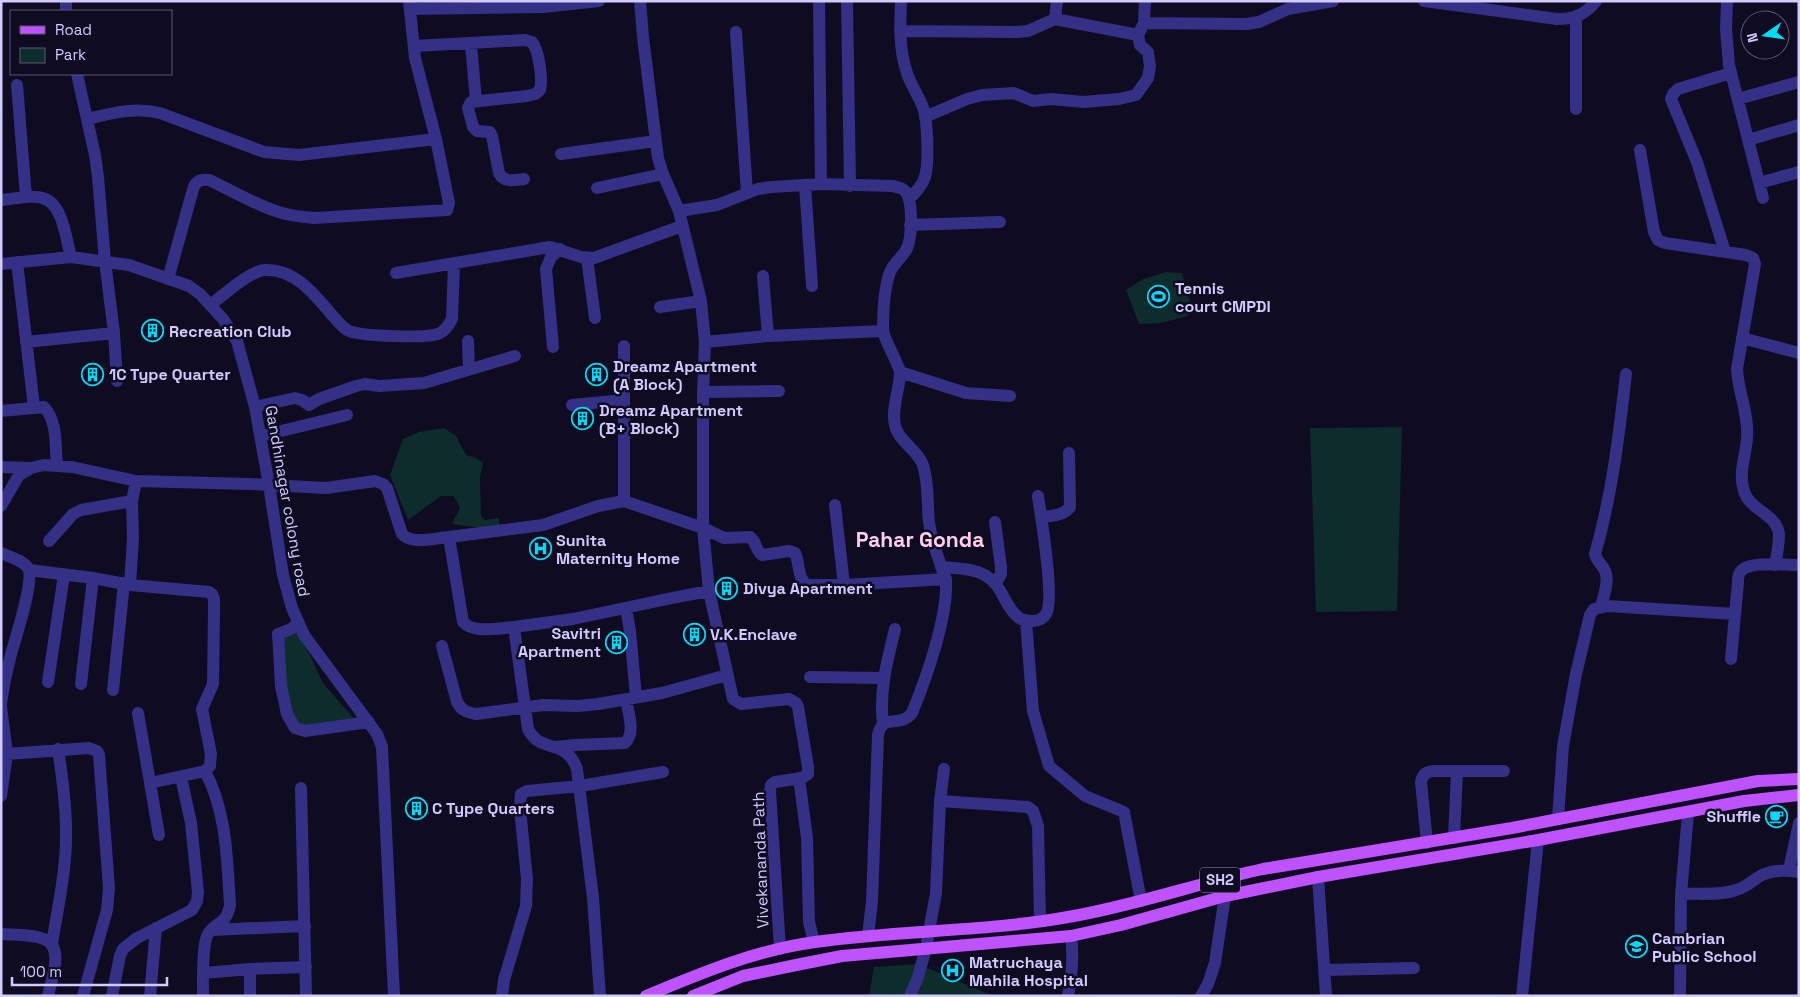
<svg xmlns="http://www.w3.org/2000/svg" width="1800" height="997" font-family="'Space Grotesk',sans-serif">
  <rect width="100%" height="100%" fill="#0f0b21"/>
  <!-- green -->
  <path fill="#0d2c2b" d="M1166 272 1182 273 1191 304 1188 316 1161 323 1139 324 1126 290 1143 279Z
    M1402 427 1397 611 1316 612 1310 428Z
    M444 428 456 436 466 455 476 458 483 463 480 478 481 516 485 520 499 518 500 531 452 524 460 508 454 496H441L408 520 390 475 403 439 419 432Z
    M296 632 309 653 323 683 357 722 303 729 293 718 284 685 283 636Z
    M918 964 993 996H869L874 967Z"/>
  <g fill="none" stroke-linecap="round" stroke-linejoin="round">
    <!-- minor -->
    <path stroke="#343086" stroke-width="12" d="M66 1V11
      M640 1 643 37 658 158 663 174 679 211 701 301 705 342 703 392V528L724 538 750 537C757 542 755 550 762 555L789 551 795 553C800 563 797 578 807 585H844L946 579
      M819 1 821 184
      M847 1 850 186
      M901 1C900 26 899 46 906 70 909 82 917 93 922 105 928 117 929 164 925 177 922 186 916 192 909 199
      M1424 1 1557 19C1574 19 1585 15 1596 1
      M1727 1 1726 29 1729 65 1763 198
      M410 9 543 7 599 1
      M1055 19 1057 1
      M1144 23 1145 1
      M900 31 1017 32 1028 31 1055 19 1138 35
      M736 32 747 193
      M471 44 476 101
      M414 46 525 40 532 42C539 51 543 79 540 90L535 94 527 96 471 102 468 108 473 127 477 131 490 132 492 136 499 173C504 183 514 180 524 179
      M77 74 95 155 98 177 105 261 114 333 117 381
      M1738 99 1799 82
      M1576 109V17
      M925 117 967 99 982 95 1014 93 1033 101 1051 99 1083 102 1119 99 1136 95 1148 78 1150 66 1148 52 1140 45 1138 35 1144 23 1246 24 1259 22 1288 9 1333 1
      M87 119C113 113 133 107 160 113L264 152 299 155 436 139
      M1748 140 1799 125
      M1640 150 1654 232 1658 240 1665 243 1746 255 1753 258 1755 264 1737 369C1738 392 1749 414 1747 438 1746 456 1738 472 1744 491 1749 510 1777 514 1779 534 1779 544 1777 555 1775 565
      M561 154 656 141
      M1759 183 1799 172
      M805 185 812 286
      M597 188 663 174
      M26 197C31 197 37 196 42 198 63 202 66 240 71 257
      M1 200 26 197 17 85
      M679 211 717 205 758 189 771 187 821 184 893 186C896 187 902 188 904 190 914 199 912 240 906 250 901 259 892 264 889 275 884 291 883 312 883 329 883 339 897 359 900 372L966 393 1010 396
      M910 225 1000 222
      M1725 252 1697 162 1671 99 1673 94 1678 89 1731 73
      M587 258 595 318
      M17 262 34 407
      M1 264 71 257 129 265 189 286 200 294 223 319 237 341 255 407 269 485 283 575 292 608 304 635 377 734 382 747 394 996
      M396 273 550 247 581 257 594 258 682 226
      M763 276 768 336
      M168 279 194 186C198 180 202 179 209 180 233 191 257 206 282 213 292 216 303 217 314 218L447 210 449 203 436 139 415 58 409 1
      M210 305C223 296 249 271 265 270 294 268 315 295 332 315 337 320 342 328 349 331 360 336 430 339 440 333 446 330 449 325 452 319L454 263
      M660 307 701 301
      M1742 338 1799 353
      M468 341 469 369
      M26 342 114 333
      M705 342 768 336 883 331
      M624 346V501
      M553 347 546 269 551 257 560 249
      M703 392 779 391
      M572 405 624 400
      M255 407 295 398 302 400 309 405 319 399 356 386 365 384 379 386 424 383 515 356
      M1 411 44 407C58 422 55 446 57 465
      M261 436 347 415
      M1 467 31 468
      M136 481 132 501 133 538 130 585 209 592 212 594 214 599V611L213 684 202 709 211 754 210 766 205 771 150 783
      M835 505 844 585
      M1 506 19 475 31 468 44 465 72 467 136 481 250 484 326 488 375 481 383 484 387 488 402 534C412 545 435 538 449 537
      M1041 517C1052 516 1063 516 1070 507L1069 453
      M995 522 1001 567V574L996 583
      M49 541 73 514 81 510 132 501
      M1 553C10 557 23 560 28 568 35 581 14 642 10 658 6 673 3 688 1 704
      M941 567C966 569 988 568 1001 592 1006 601 1010 611 1018 617 1023 621 1028 621 1033 621 1038 621 1043 619 1046 614 1055 601 1041 516 1038 496
      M29 570 93 578 130 585
      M1601 607C1603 597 1610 581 1605 571 1602 564 1597 562 1595 554 1612 495 1619 435 1626 374
      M626 608 630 631 636 697
      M1026 621 1033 711 1049 766 1085 796 1124 812 1141 901
      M298 623 291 629 278 634 281 686 287 714 295 728 305 731 369 722
      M514 627C499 628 474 634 463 622L449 537 543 525 598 506 624 501 703 528 709 591 733 699 741 704 789 699 796 703 798 707 808 767V774L802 778 775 782 771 785 770 791 780 949
      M442 646 457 702C462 711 466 712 476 714L543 705 578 706 598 704 662 693 727 675
      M1731 659 1738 582C1738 578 1738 574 1741 571 1749 561 1786 565 1799 565
      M810 677 884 678
      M48 682 64 575
      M81 684 93 578
      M113 690 124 583
      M1 706 7 754 1 796
      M138 713 159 835
      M883 724C879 692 887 661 895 629
      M556 747 575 745 625 743C636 733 628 712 626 699
      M7 754 89 748 97 751 99 755 109 888 107 910 83 996
      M799 778 807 838 809 922 814 942
      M301 788 306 996
      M940 801 1028 807 1033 811 1038 826 1040 921
      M1558 819 1563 746 1576 674 1590 615 1594 609 1608 606 1735 614
      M1454 838 1457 771
      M1427 843 1421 782C1423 774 1425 772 1434 771H1504
      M1789 870 1799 823
      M1318 877 1326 996
      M1681 894C1698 893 1719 896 1736 890 1744 888 1750 883 1757 878 1769 869 1785 870 1799 872
      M211 930 305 926
      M1 934C15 935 31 934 44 939 65 946 51 981 48 996
      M868 936 872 901 878 735C883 712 899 729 912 713 926 679 948 617 946 580 945 576 942 571 941 566 936 552 931 537 929 522 927 503 929 483 923 465 917 449 898 441 895 425 891 408 900 389 900 372
      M52 944C58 906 67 868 66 829 66 802 62 776 58 749
      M1324 970 1414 968
      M204 973 250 969 306 967
      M112 996 120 956 123 949 137 938 192 910 197 901 198 892 191 823 181 777
      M150 996 156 928
      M203 996C203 981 202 948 207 936 213 922 226 927 230 905 227 859 227 813 205 771
      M250 996V969
      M502 996 504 980 526 906 527 879 520 809 521 794 527 791 580 786 663 772
      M600 996 593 898 577 769C566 737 541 755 528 729L514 627 573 619 672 598 709 591
      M910 996 918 977 926 948 936 893 940 801 944 769
      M1068 996C1072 975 1074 957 1071 936
      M1201 996 1208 984 1215 963 1219 936 1225 896 1218 880
      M1522 996 1538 840
      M1680 996 1681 894 1688 813"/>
    <!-- major -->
    <path stroke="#bf52ff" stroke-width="12" d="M646 996C701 973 756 950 815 942 899 930 985 932 1068 917 1134 906 1198 883 1263 869L1512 828 1758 781 1799 779
      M693 996 743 976 801 964 842 956 1071 936 1121 925 1225 896 1318 877 1538 840 1744 801 1799 795"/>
  </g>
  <!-- icons -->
  <defs>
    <symbol id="stadium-ring" viewBox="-11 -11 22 22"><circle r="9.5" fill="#0f0b21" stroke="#00dcf6" stroke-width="1.5"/><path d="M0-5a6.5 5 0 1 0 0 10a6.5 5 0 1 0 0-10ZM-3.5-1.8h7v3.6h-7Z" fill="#00dcf6"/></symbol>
    <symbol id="building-ring" viewBox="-11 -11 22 22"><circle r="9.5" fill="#0f0b21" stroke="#00dcf6" stroke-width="1.5"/><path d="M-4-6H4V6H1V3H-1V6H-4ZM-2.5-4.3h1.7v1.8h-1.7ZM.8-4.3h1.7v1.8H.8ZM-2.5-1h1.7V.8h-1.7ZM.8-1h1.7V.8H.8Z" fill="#00dcf6"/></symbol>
    <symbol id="hospital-ring" viewBox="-11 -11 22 22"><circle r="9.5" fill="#0f0b21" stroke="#00dcf6" stroke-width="1.5"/><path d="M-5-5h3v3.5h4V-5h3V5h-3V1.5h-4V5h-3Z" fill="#00dcf6"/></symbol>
    <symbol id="cafe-ring" viewBox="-11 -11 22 22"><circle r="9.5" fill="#0f0b21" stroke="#00dcf6" stroke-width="1.5"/><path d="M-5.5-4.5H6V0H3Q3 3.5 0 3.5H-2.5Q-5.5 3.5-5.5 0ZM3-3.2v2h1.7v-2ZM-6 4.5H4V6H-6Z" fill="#00dcf6"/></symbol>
    <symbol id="school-ring" viewBox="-11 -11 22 22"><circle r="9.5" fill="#0f0b21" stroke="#00dcf6" stroke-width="1.5"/><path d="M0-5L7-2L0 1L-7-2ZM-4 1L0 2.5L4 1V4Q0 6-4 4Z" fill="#00dcf6"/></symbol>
  </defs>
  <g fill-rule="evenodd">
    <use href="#stadium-ring" x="1146" y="284" width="25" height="25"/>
    <use href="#building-ring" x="140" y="318" width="25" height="25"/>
    <use href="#building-ring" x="80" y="362" width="25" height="25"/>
    <use href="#building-ring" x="584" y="362" width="25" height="25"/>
    <use href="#building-ring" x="570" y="406" width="25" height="25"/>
    <use href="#hospital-ring" x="528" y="536" width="25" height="25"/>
    <use href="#building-ring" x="714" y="576" width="25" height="25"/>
    <use href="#building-ring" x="682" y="622" width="25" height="25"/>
    <use href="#building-ring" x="604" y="630" width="25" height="25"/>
    <use href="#building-ring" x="404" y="796" width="25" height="25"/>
    <use href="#cafe-ring" x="1764" y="804" width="25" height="25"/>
    <use href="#school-ring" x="1624" y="934" width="25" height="25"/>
    <use href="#hospital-ring" x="940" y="958" width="25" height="25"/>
  </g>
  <g text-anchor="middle" stroke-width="5" stroke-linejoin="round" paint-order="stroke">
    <!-- shield labels -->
    <rect fill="#0f0b21" stroke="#9791bc" stroke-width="1" x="1200" y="867.5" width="40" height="25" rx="4"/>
    <g font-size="15" font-weight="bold" fill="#d1cbff">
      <text x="1220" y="885">SH2</text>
    </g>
    <!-- poi labels -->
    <g font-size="16" font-weight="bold" fill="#d1cbff" stroke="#0f0b21" text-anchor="start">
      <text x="1175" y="294">Tennis<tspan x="1175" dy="18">court CMPDI</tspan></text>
      <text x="169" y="337">Recreation Club</text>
      <text x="613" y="372">Dreamz Apartment<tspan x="613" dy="18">(A Block)</tspan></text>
      <text x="109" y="380">1C Type Quarter</text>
      <text x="599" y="416">Dreamz Apartment<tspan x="599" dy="18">(B+ Block)</tspan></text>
      <text x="556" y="546">Sunita<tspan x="556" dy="18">Maternity Home</tspan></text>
      <text x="743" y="594">Divya Apartment</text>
      <text x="601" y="639" text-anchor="end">Savitri<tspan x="601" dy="18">Apartment</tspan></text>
      <text x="710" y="640">V.K.Enclave</text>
      <text x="432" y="814">C Type Quarters</text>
      <text x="1761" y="822" text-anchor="end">Shuffle</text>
      <text x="1652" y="944">Cambrian<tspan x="1652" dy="18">Public School</tspan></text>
      <text x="969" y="968">Matruchaya<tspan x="969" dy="18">Mahila Hospital</tspan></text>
    </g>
    <!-- street labels -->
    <g font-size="16" fill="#d1cbff" stroke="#0f0b21">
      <text transform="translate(288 501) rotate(80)" y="6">Gandhinagar colony road</text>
      <text transform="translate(760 860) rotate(-92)" y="6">Vivekananda Path</text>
    </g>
    <!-- district labels -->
    <g font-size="21" font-weight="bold" fill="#ffcded" stroke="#0f0b21">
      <text x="920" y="547">Pahar Gonda</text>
    </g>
  </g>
  <!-- border -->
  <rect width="1800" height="997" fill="none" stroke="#d1cbff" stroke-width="5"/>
  <!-- legend -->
  <rect x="10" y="10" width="162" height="65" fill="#0f0b21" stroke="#5d587a"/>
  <rect x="20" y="26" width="25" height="8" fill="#bf52ff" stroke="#5d587a"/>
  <text x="55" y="35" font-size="15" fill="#d1cbff">Road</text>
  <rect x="20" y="48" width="25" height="15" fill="#0d2c2b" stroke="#5d587a"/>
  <text x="55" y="60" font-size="15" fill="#d1cbff">Park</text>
  <!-- north arrow -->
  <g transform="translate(1765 35) rotate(257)"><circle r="24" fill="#0f0b21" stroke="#5d587a"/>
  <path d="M0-4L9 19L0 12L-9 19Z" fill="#00dcf6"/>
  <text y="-8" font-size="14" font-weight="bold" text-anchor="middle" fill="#d1cbff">N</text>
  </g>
  <!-- scale -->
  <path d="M12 977v8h155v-8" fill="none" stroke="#d1cbff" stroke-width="2.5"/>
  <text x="20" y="977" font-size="15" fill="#d1cbff" stroke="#0f0b21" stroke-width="4" paint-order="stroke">100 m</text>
</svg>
